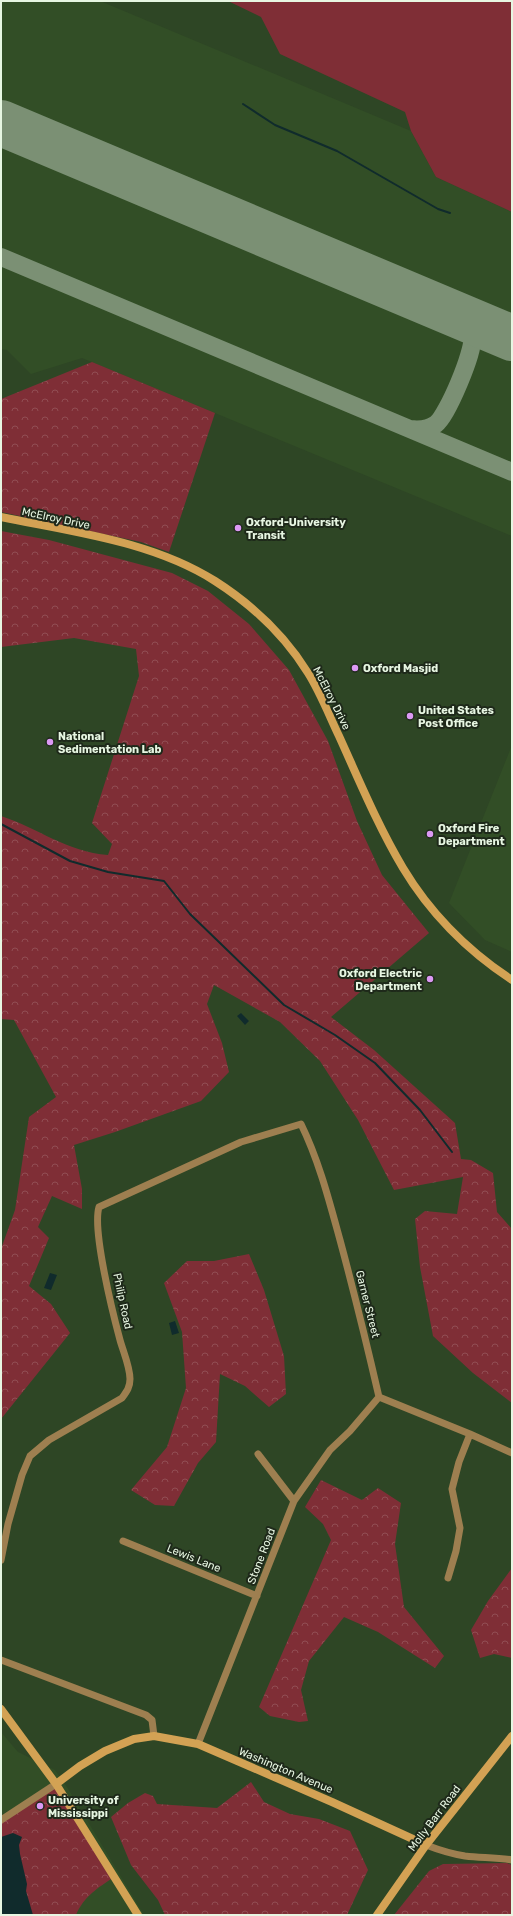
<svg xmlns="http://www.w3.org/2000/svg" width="513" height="1916" font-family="Rubik,sans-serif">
  <defs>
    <pattern id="forest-crowns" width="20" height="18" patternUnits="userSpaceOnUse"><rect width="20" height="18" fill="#7f2e36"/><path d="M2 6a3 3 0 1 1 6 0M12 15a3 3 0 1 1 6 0" fill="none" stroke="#914d53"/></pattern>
  </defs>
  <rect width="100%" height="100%" fill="#2e4625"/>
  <!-- built -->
  <path fill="#324e26" d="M1 1H100L411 131 436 177 512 212V536L82 358 31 374 7 350 1 349Z
    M512 745V952L485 940 449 903Z
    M1 1732 18 1752 55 1770 67 1787 144 1915H1Z"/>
  <!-- grass -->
  <path fill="#7f2e36" d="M228 1H512V212L436 177 411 131 405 112 280 54 261 17Z"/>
  <!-- forest -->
  <path fill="url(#forest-crowns)" d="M92 362 215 413 169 552 141 542 1 512V399Z
    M1 531 49 540 172 573 208 591 249 624 289 670 328 741 357 821 382 875 429 933 331 1017 374 1050 455 1123 461 1159 471 1160 493 1173 497 1212 512 1229V1403L473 1373 433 1336 420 1267 415 1219 425 1211 457 1214 463 1177 394 1190 358 1120 320 1061 280 1022 214 985 207 1004 222 1043 229 1072 201 1101 115 1132 74 1145 82 1189V1209L52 1196 38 1227 49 1238 29 1286 51 1304 70 1333 1 1419V1249L15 1210 29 1117 56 1097 14 1020 1 1019V816C38 828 67 852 108 855L112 844 92 823 139 676 136 649 74 638 1 647Z
    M249 1254 264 1290 284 1356 286 1394 269 1407 245 1386 220 1374 216 1442 198 1463 174 1506 155 1505 131 1490 167 1447 186 1388 182 1332 164 1283 187 1261H214Z
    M321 1480 362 1500 378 1488 401 1503 395 1544 404 1607 444 1656 435 1668 378 1632 344 1617 309 1661 301 1690 308 1721 299 1722 270 1716 259 1707 331 1540 323 1524 305 1507Z
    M512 1568V1658L494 1654 480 1658 471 1630 488 1601Z
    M251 1782 264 1802 290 1814 319 1819 350 1831 368 1870 347 1915H165L158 1900 131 1865 111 1817 128 1803 145 1793 153 1796 157 1804 217 1808Z
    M56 1784 114 1877C98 1888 84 1896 76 1915H1V1820Z
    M507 1863 512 1865V1915H394L429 1871 443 1864Z"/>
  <!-- water -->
  <path fill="#102b2c" d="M241 1013 249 1021 245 1025 237 1016Z
    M50 1273 57 1275 51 1290 44 1288Z
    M175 1321 179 1333 172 1335 169 1323Z
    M13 1833 22 1837 19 1845 20 1854 27 1884 26 1891 33 1915H1V1837Z"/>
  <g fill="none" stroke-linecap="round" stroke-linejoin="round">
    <!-- stream -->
    <path stroke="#102b2c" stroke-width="2" d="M243 104 275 125 337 151 438 209 450 213
      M1 824 70 861 108 872 164 881 190 914 284 1005 335 1035 375 1063 420 1110 452 1152"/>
    <!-- taxiway -->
    <path stroke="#7b9074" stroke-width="18" d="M1 257 512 472
      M410 429C419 430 428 430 436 424 447 416 475 350 472 337 470 324 462 319 451 312"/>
    <!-- runway -->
    <path stroke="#7b9074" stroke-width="46" d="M1 123 512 338"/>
    <!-- street -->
    <path stroke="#9e7f50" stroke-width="7" d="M258 1454 294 1501
      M123 1541 257 1596
      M1 1560 8 1524 22 1475 30 1456 49 1440 122 1398C127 1391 130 1387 130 1379 130 1367 123 1351 120 1340 113 1314 92 1230 99 1207L241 1142 301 1124C319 1161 329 1200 340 1240 354 1292 367 1345 379 1397L470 1434
      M448 1578 456 1551 460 1528 452 1489 459 1462 470 1434 512 1453
      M1 1660 146 1715 152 1720 154 1736
      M198 1744 294 1501 330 1450 350 1431 379 1397
      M1 1820 56 1784
      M426 1845C439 1850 452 1854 465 1856 481 1858 496 1857 512 1860"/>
    <!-- secondary -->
    <path stroke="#d3a254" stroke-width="8" d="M1 517C72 532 152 541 215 581 251 604 285 636 308 673 320 692 329 715 339 736 359 780 378 826 403 868 430 913 468 951 512 980
      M1 1709 56 1784 138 1915
      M56 1784 80 1766 105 1751 134 1739 154 1736 198 1744 332 1802 426 1845
      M377 1915 426 1845 512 1736"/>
  </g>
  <!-- markers -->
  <g fill="#dc99f4" stroke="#1e291a" stroke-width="1.5">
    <circle cx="238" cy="528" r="4"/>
    <circle cx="355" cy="668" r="4"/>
    <circle cx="410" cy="716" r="4"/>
    <circle cx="50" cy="742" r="4"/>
    <circle cx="430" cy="834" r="4"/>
    <circle cx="430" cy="979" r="4"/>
    <circle cx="40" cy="1806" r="4"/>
  </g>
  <g text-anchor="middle" stroke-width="4" stroke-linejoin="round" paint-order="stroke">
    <!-- street labels -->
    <g font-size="11" fill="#e7f6e2" stroke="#1e291a">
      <text transform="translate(56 518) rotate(12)" y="4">McElroy Drive</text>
      <text transform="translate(332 698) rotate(63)" y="4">McElroy Drive</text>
      <text transform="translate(123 1301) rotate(78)" y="4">Philip Road</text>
      <text transform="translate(368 1304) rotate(76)" y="4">Garner Street</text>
      <text transform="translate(261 1556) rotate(-69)" y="4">Stone Road</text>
      <text transform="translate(194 1558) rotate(22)" y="4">Lewis Lane</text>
      <text transform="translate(286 1770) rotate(23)" y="4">Washington Avenue</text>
      <text transform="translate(434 1818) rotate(-53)" y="4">Molly Barr Road</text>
    </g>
    <!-- poi labels -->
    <g font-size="11" font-weight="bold" fill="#e7f6e2" stroke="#1e291a" text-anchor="start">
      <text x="246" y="526">Oxford-University<tspan x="246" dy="13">Transit</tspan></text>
      <text x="363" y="672">Oxford Masjid</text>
      <text x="418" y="714">United States<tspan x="418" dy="13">Post Office</tspan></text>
      <text x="58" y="740">National<tspan x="58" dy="13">Sedimentation Lab</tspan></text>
      <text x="438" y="832">Oxford Fire<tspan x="438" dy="13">Department</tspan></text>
      <text x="422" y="977" text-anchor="end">Oxford Electric<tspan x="422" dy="13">Department</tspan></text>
      <text x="48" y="1804">University of<tspan x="48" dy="13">Mississippi</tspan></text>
    </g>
  </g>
  <!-- border -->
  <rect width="513" height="1916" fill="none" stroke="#e7f6e2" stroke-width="4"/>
</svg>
